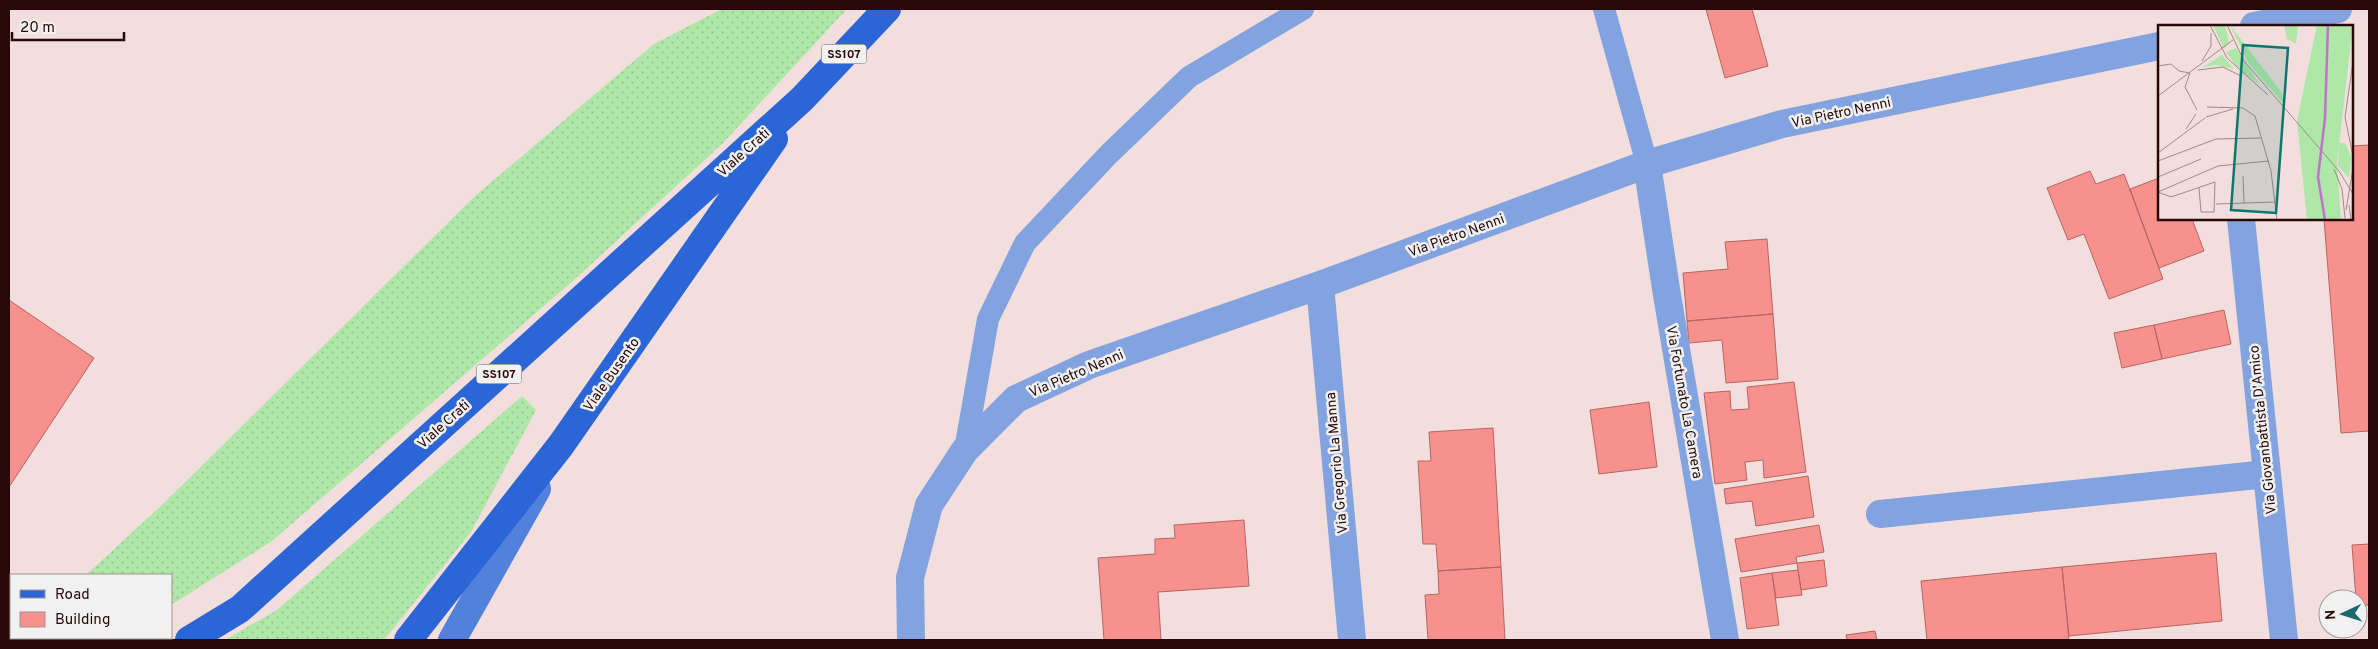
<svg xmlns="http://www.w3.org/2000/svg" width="2378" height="649" font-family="Overpass,sans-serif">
  <defs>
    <pattern id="grass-dots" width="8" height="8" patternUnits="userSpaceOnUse" patternTransform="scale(1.25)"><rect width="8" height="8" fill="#aee7a8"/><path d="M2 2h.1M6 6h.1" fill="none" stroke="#96c58f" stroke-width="1.8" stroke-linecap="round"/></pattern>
  </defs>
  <rect width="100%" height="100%" fill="#f2dfdd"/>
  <!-- grass -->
  <path fill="url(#grass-dots)" d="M722 9H847L722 144 575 279 272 541 171 605V575H86L162 505 475 196 654 44Z
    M522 396 536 410 471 532 384 640H225L277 610Z
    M18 638H120L116 640H16Z"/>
  <!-- building -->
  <path fill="#f7918e" stroke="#b76462" d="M1706 9H1752L1768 66 1725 78Z
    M2369 145V431L2341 433 2324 219H2352V146Z
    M2090 171 2096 184 2124 174 2163 279 2109 299 2084 234 2068 240 2047 188Z
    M2159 178V219H2192L2204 251 2159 268 2130 189Z
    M1767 239 1773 314 1687 321 1683 273 1728 269 1725 242Z
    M9 300 94 358 9 487Z
    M2224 310 2231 344 2162 359 2154 325Z
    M1773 314 1778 379 1726 383 1722 340 1689 343 1687 321Z
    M2154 325 2162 359 2122 368 2114 333Z
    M1794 382 1806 472 1764 478 1763 460 1745 462 1747 480 1715 484 1704 393 1730 391 1731 410 1749 409 1747 387Z
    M1649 402 1657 467 1599 474 1590 410Z
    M1493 428 1501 567 1438 571 1436 544H1423L1418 461H1431L1429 432Z
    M1808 476 1814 517 1756 526 1752 501 1726 504 1724 489Z
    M1244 520 1249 586 1158 592 1161 640H1104L1098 558 1155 554V539L1175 538 1174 525Z
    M1819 525 1824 552 1796 557 1797 563 1741 572 1735 539Z
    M2369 544V605L2358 606V599H2356L2352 545Z
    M2216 553 2222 621 2069 636 2062 567Z
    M1824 560 1827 586 1801 590 1797 563Z
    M1501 567 1505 640H1428L1425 595 1439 594 1438 571Z
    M2062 567 2069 640H1927L1921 581Z
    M1798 570 1802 595 1776 598 1772 573Z
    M1772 573 1779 625 1747 629 1740 578Z
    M1875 631 1877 640H1847L1846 635Z"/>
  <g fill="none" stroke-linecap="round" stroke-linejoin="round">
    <!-- lane -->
    <path stroke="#82a3e0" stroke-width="22" d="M1604 9 1647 164
      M965 450 988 319 1025 243 1109 154 1189 77 1303 9"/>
    <!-- street -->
    <path stroke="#82a3e0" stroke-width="28" d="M2254 26 2338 9
      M1647 164 1666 289 1725 640
      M2241 219 2284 640
      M1320 285 1352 640
      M1880 514 2267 474
      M911 640 910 578 929 505 965 450 1016 399 1089 365 1320 285 1647 164 1782 124 2159 46"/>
    <!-- secondary -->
    <path stroke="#5181db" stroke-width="28" d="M452 640 537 489"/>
    <!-- primary -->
    <path stroke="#2c65d5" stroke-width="28" d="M189 640 240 609 802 99 887 9
      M408 640 561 445 774 139"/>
  </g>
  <g text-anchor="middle" stroke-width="5" stroke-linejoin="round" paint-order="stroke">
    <!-- shield labels -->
    <g fill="#f1f1f1" stroke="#644e4f" stroke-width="1">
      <rect x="821.5" y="44.5" width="45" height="19" rx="4"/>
      <rect x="476.5" y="364.5" width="45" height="19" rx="4"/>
    </g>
    <g font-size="12" font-weight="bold" fill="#280809">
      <text x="844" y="58">SS107</text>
      <text x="499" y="378">SS107</text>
    </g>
    <!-- street labels -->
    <g font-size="14" fill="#280809" stroke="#f1f1f1">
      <text transform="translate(1841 112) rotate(-12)" y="5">Via Pietro Nenni</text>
      <text transform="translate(743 152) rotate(-42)" y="5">Viale Crati</text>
      <text transform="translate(1456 235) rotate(-20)" y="5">Via Pietro Nenni</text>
      <text transform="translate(1076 373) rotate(-23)" y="5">Via Pietro Nenni</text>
      <text transform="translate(611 374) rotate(-55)" y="5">Viale Busento</text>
      <text transform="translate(1685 402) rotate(80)" y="5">Via Fortunato La Camera</text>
      <text transform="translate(443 424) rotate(-42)" y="5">Viale Crati</text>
      <text transform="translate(2262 430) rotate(-96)" y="5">Via Giovanbattista D'Amico</text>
      <text transform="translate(1336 463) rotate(-95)" y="5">Via Gregorio La Manna</text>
    </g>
  </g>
  <!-- overview -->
  <g transform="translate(2158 25)">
    <rect width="195" height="195" fill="#f2dfdd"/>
    <path d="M55 0H67L71 17 66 24ZM72 0 124 68 126 79 91 39ZM126 0H140L138 19 129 14ZM78 23 100 57 99 58 79 42 68 27ZM64 30 76 44 58 40 45 42Z" fill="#aee7a8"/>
    <path d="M159 0H195L179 137 183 195H149L139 96Z" fill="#aee7a8"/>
    <path d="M181 118H187L193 131 191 153 180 141Z" fill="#aee7a8"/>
    <path fill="none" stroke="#c272ce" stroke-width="2.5" d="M167 195 160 152 167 93 170 0"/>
    <path fill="none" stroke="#a18988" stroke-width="1" d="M52 0 69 33 110 70M69 0 86 36 181 146 195 169M44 36 53 21V8M195 37 187 92 195 131M0 41 13 39 21 46 32 48 27 62 39 85M40 45 65 42 83 51M0 71 75 15M49 82 85 83 97 91 113 146 119 195M48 92 75 84M28 104 38 89M0 128 47 93M0 136 58 114 104 113M176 144 184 164 187 193M85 151 86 178M0 152 43 134M0 167 13 172 57 157 56 187H43L41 163M0 167 60 141 111 136M58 179 117 177M191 180 193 195M188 185 195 143"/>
    <path fill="#0f766e" fill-opacity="0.15" stroke="#0f766e" stroke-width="2.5" d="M85 20 130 23 118 188 73 185Z"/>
    <rect width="195" height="195" fill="none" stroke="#280809" stroke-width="2.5"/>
  </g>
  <!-- border -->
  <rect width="2378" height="649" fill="none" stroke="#280809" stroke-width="20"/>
  <!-- legend -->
  <rect x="10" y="574" width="162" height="65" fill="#f1f1f1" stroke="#a19494"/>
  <rect x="20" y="590" width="25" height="8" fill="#2c65d5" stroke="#a19494"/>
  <text x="55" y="599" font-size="15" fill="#280809">Road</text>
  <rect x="20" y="612" width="25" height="15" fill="#f7918e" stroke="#a19494"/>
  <text x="55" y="624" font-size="15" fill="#280809">Building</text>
  <!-- north arrow -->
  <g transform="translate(2343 614) rotate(266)"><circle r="24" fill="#f1f1f1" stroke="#a19494"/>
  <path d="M0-4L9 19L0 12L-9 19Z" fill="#1b686d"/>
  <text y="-8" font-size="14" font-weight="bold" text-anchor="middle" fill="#280809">N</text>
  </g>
  <!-- scale -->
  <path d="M12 32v8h112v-8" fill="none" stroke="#280809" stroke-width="2.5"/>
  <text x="20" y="32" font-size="15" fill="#280809" stroke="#f1f1f1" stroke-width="4" paint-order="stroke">20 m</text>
</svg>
